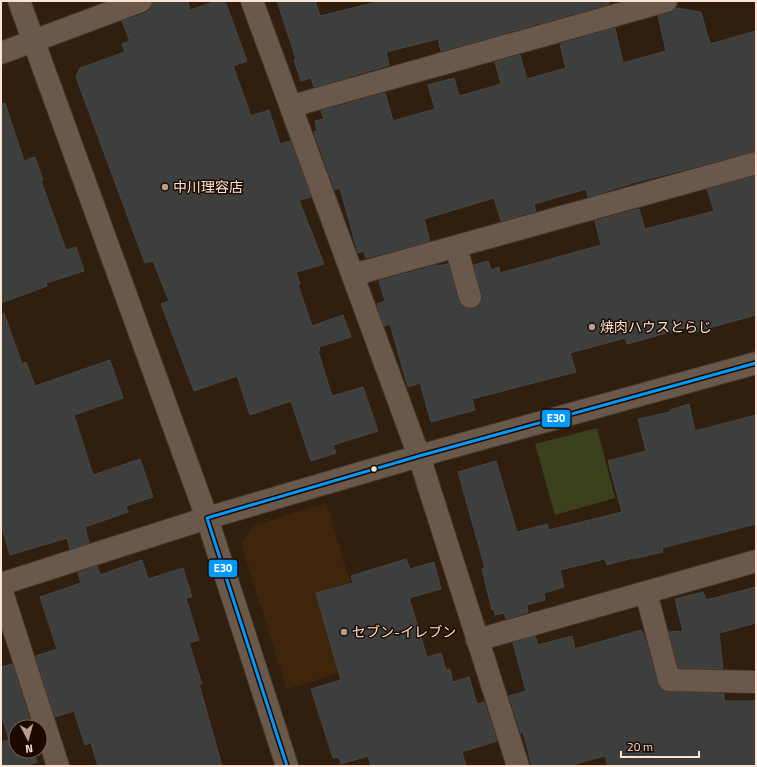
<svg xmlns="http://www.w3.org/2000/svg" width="757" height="767" font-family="'Titillium Web','Noto Sans JP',sans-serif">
  <rect width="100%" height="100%" fill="#301e0e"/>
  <!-- built -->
  <path fill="#40250d" d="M326 503 375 662 287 689 242 548 244 539 255 525Z"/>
  <!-- green -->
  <path fill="#3b411d" d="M597 428 615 498 555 515 535 444Z"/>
  <!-- building -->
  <path fill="#3d3f3e" stroke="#464747" d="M153 1H188L190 10 216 1H225L247 61 233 66 251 116 269 110 280 144 290 141 311 197 299 200 324 264 296 272 300 284 298 285 312 326 343 315 351 337 319 347 320 350 318 351 332 396 363 387 378 431 333 445 336 453 311 461 291 401 250 415 237 376 194 391 161 304 169 301 153 261 145 263 76 77 80 68 125 52 122 44 130 41 122 21 146 13 151 9Z
    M277 1H315L320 16 381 1H608L609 4 441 51 438 39 386 52 389 65 314 87 311 78 301 81 294 60 296 59Z
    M676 8 701 12 710 44 756 31V151L633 183 588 197 586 189 534 204 536 211 501 221 494 198 424 219 430 241 366 258 364 251 358 253 340 188 335 190 314 132 317 131 315 121 324 119 321 111 385 93 393 121 435 109 428 85 454 78 459 96 501 84 495 62 520 55 527 79 566 68 560 44 615 28 623 63 666 51 658 16 670 13Z
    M5 103 24 161 35 157 43 180 41 181 66 250 76 247 84 271 46 283 47 286 1 303V104Z
    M756 176V315L691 333 689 327 627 344 625 338 570 353 576 372 472 399 475 410 431 422 420 383 408 387 390 324 384 326 377 304 385 301 379 281 437 265 438 266 448 264 458 301 462 306 467 309H473L479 305 482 300 474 265 488 261 491 270 499 267 500 273 601 245 595 221 639 209 645 229 714 211 707 189Z
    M4 313 22 364 26 362 35 386 110 360 123 398 74 415 93 475 140 459 153 497 126 506 128 512 85 527 89 543 70 549 67 538 10 555 1 525V314Z
    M689 404 695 431 756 415V524L662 548 663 552 633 559V558L607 565 605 559 560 570 564 587 544 593 545 600 527 605 528 612 506 619 504 613 495 615 494 609 492 610 482 569 485 568 458 472 496 461 517 532 547 524 549 530 622 512 608 461 646 451 638 419 670 412V410Z
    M406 559 410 569 434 562 441 589 409 598 427 657 441 653 446 670 450 669 453 682 469 677 477 704 484 702 497 741 462 752 466 766H371L368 756 341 764 339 757 333 758 311 689 341 680 316 593 353 583 351 576Z
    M142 560 148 579 183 568 192 597 186 598 199 640 189 643 202 684H199L222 766H98L91 743 85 745 74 711 55 717 36 656 57 649 40 597 81 583 78 573 97 566 100 575Z
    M756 587V623L719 633 723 669 679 668 669 632 683 631 675 599 703 592 706 600Z
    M641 630 644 635 657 683 662 690 669 692 724 694V701H756V766H608L605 756 568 766H532L523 732 521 733 509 696 526 691 513 643 535 636 538 645 572 636 575 649Z
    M12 664 31 724 27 727H16V751H34L37 762 25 766H1V742L9 740 1 714V667Z"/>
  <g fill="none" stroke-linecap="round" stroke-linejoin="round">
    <defs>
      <path id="minor" d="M19 1 207 518 287 766
        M252 1 419 456 518 766
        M1 53 141 1
        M292 106 666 1
        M456 247 470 297
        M353 275 756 163
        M1 584 207 518 419 456 756 363
        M1 589 58 766
        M646 592 669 680 756 682
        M477 640 756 561"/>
    </defs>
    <!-- minor casing -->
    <use href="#minor" stroke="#44362c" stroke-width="24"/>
    <!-- minor -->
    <use href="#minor" stroke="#6a594a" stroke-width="22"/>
    <defs>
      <path id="bus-1" d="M287 766 207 518 419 456 756 363"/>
    </defs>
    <!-- bus-1 casing -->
    <use href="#bus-1" stroke="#1c0a00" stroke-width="6"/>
    <!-- bus-1 -->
    <use href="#bus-1" stroke="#09f" stroke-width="3"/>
  </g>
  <!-- markers -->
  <g fill="#b59f8f" stroke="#1c0a00" stroke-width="1.5">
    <circle cx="165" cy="187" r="4"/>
    <circle cx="592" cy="327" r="4"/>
    <circle cx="344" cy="632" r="4"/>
  </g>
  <circle fill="#fce5d4" stroke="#1c0a00" stroke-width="1.5" cx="374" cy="469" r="3.5"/>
  <g text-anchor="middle" stroke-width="3" stroke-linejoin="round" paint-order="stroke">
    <!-- poi labels -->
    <g font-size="14" fill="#fce5d4" stroke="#1c0a00" text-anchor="start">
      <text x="173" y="192">中川理容店</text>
      <text x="600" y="332">焼肉ハウスとらじ</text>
      <text x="352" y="637">セブン-イレブン</text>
    </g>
  </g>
  <g stroke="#1c0a00" stroke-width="1.5">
    <rect x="541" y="409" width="30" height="19" rx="4" fill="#09f"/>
    <rect x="208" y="559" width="30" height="19" rx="4" fill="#09f"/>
  </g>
  <g font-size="11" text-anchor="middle" font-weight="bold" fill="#fff">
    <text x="556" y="422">E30</text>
    <text x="223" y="572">E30</text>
  </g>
  <!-- border -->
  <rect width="757" height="767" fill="none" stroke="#fce5d4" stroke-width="4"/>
  <!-- north arrow -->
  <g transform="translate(28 739) rotate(174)"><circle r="19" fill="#1c0a00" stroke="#766255"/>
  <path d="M0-3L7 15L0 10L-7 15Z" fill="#b59f8f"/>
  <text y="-6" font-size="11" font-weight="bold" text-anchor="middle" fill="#fce5d4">N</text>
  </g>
  <!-- scale -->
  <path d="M621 751v6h78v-6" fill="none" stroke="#fce5d4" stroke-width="2"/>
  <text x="627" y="751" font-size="12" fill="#fce5d4" stroke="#1c0a00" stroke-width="3" paint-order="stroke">20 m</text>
</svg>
